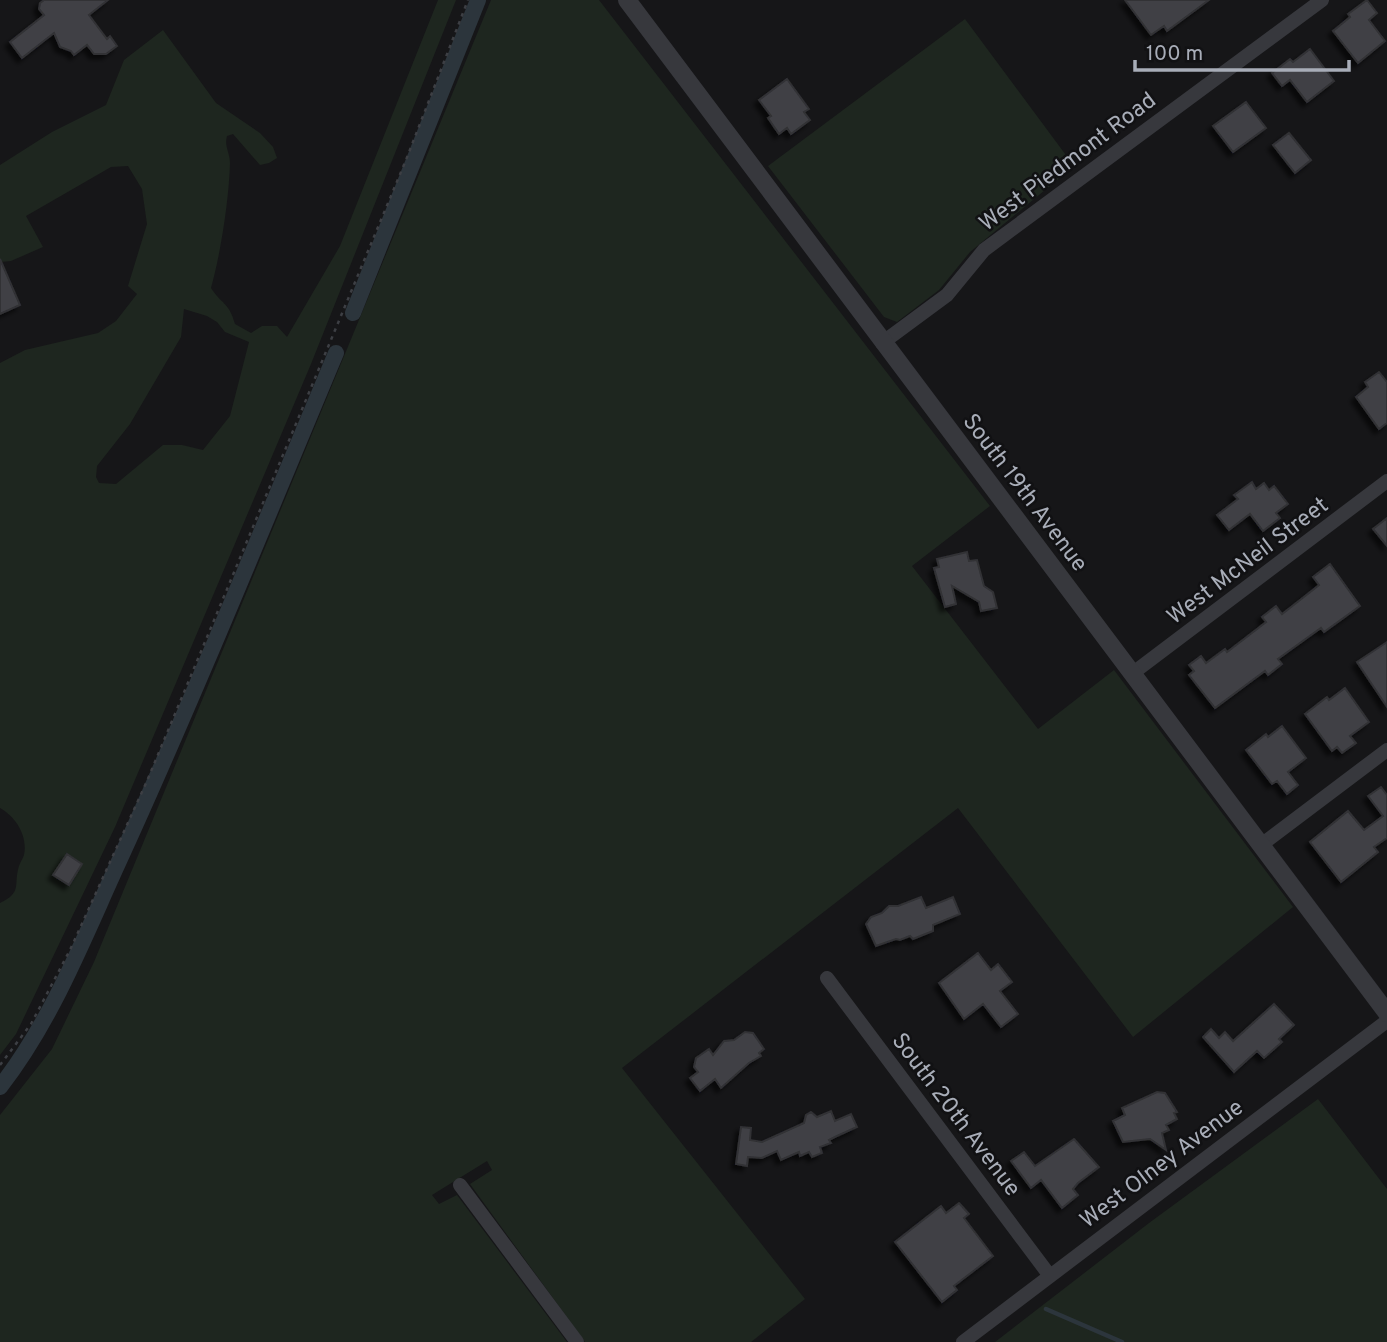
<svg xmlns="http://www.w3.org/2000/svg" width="1387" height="1342" font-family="Overpass,sans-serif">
  <defs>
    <filter id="shadow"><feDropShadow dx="-4.5" dy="4.5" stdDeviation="2" flood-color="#0009"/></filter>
  </defs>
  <rect width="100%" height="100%" fill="#161618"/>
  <!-- green -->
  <path fill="#1e261f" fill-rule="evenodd" d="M438 0H456L311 364 115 827 16 1034 0 1055V903C23 892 13 885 19 866 20 862 23 859 24 855 28 836 16 817 0 808V363L25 350 98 333 116 321 137 294 128 286 147 224 142 189 128 166 111 167 26 216 43 247 11 261 0 262V165L52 132 106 105 124 60 163 30 216 103 260 133 273 147 277 158 269 163 260 165 233 134 227 136C224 146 230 153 230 163 229 199 221 252 211 288 222 305 229 302 235 324L251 333 262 326H277L287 337 340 246ZM184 309 207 316 217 322 225 332 249 342 230 416 203 450 182 445H163L116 484 99 483 96 477 97 466 130 424 181 337Z
    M491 0H599L990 506 912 566 1038 729 1114 670 1293 907 1133 1037 958 808 622 1068 805 1299 751 1342H585L470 1184 492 1170 487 1161 432 1195 439 1204 457 1195 567 1342H0V1115L52 1049 94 962Z
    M965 19 1074 166 970 252 939 290 897 322 884 317 768 166Z
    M1318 1099 1387 1189V1342H995L1149 1223Z"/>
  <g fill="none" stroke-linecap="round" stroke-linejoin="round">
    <!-- stream -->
    <path stroke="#2c353c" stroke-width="4.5" d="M1046 1309 1122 1342"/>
    <!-- canal -->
    <path stroke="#2c353c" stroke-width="16" d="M353 313 478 0
      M0 1087C53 1019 84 937 120 859 196 692 265 522 336 353"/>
  </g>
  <!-- building -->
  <path fill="#404145" stroke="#303034" stroke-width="2" filter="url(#shadow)" d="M44 0H108L89 15 107 39 110 36 117 46 106 54H94L87 45 74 55 71 51 60 47 54 33 22 58 10 42 44 15 39 9 40 3Z
    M1125 0H1209L1167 31 1164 26 1151 35Z
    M1367 0 1377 13 1369 20 1385 41 1358 63 1333 31 1350 17 1348 14Z
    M1310 49 1334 81 1307 102 1290 80 1282 86 1272 73 1290 59 1293 62Z
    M787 79 809 109 804 112 810 120 791 134 787 128 779 134 768 118 771 116 759 100Z
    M1246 102 1266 128 1233 152 1213 126Z
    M1289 133 1311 160 1295 173 1273 145Z
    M0 259 20 305 0 314Z
    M1379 372 1387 382V423L1379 429 1356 397 1368 387 1365 382Z
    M1252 482 1256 489 1264 483 1269 490 1274 486 1288 504 1276 513 1280 518 1263 531 1250 514 1229 530 1217 515 1238 499 1234 495Z
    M1387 518V546L1373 529Z
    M967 552 969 561 977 560 984 586 993 592 997 608 981 611 979 602 952 586 956 604 945 607 934 568 939 567 937 559Z
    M1330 564 1360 606 1324 632 1321 628 1278 659 1282 664 1268 675 1265 671 1215 708 1189 675 1194 671 1189 665 1201 656 1206 663 1225 649 1227 652 1266 622 1262 617 1276 606 1282 614 1319 585 1313 577Z
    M1387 642V707L1357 662Z
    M1345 688 1369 722 1350 736 1356 743 1342 753 1337 747 1332 751 1305 714 1327 697 1329 700Z
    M1282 726 1306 758 1288 772 1298 785 1287 794 1277 781 1272 784 1246 750 1266 734 1268 737Z
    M1381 787 1387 795V838L1374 847 1378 852 1341 882 1310 842 1348 811 1364 830 1383 816 1368 796Z
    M67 854 82 864 69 885 53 875Z
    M921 897 926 908 953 897 960 914 933 925V931L913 939 910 936 900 940 896 939 876 946 866 924 871 917 882 913 889 906H898Z
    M978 953 991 970 998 964 1012 982 1000 991 1018 1014 1001 1027 983 1004 964 1019 939 983Z
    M1274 1004 1294 1025 1279 1039 1282 1042 1264 1058 1257 1051 1234 1072 1203 1037 1211 1029 1219 1038 1225 1032 1233 1041Z
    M745 1032 753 1033 764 1049 759 1053 761 1056 749 1063 721 1088 715 1079 700 1091 690 1078 698 1072 694 1067 696 1058 709 1049 713 1055 724 1041 734 1040Z
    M1157 1092 1165 1093 1177 1112 1174 1113 1177 1119 1166 1125 1169 1130 1162 1133 1166 1150 1150 1139 1123 1142 1113 1121 1125 1115 1122 1108Z
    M831 1111 835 1121 851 1114 857 1127 837 1136 829 1140 831 1143 820 1147 822 1153 812 1157 809 1152 800 1156 799 1152 781 1160 777 1151 762 1158 748 1157 747 1166 736 1164 741 1127 751 1128 750 1140 762 1142 804 1123 806 1115 811 1112 817 1117Z
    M1074 1139 1099 1167 1078 1183 1073 1189 1078 1195 1062 1208 1041 1180 1031 1188 1011 1161 1024 1152 1035 1166Z
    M959 1203 969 1214 964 1218 993 1256 954 1286 957 1290 942 1302 895 1242 941 1206 946 1213Z"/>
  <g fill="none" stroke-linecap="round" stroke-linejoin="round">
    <!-- path -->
    <path stroke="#3d3f44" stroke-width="2.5" stroke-dasharray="3.5 5" stroke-linecap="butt" d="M0 1065 31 1024 70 950 147 781 406 160 468 0"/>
    <!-- minor -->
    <path stroke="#37383d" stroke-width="14" d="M882 343 947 295 984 250 1322 0
      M1133 673 1387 481
      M1261 845 1387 750
      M827 978 1050 1276
      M460 1185 577 1342
      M963 1342 1387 1021"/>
    <!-- tertiary -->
    <path stroke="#37383d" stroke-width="18" d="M627 0 1387 1013"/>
  </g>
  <g text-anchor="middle" stroke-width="5" stroke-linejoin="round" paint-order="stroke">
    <!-- street labels -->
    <g font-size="23" fill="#a8adb8" stroke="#111113">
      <text transform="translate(1067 161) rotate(-37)" y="8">West Piedmont Road</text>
      <text transform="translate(1026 492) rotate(53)" y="8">South 19th Avenue</text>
      <text transform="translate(1247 560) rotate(-37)" y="8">West McNeil Street</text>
      <text transform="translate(957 1114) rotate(53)" y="8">South 20th Avenue</text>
      <text transform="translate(1161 1163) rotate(-37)" y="8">West Olney Avenue</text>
    </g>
  </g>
  <!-- scale -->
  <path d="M1135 60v10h214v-10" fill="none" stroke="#a8adb8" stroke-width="3.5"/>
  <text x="1146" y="60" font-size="21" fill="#a8adb8" stroke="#111113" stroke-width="5" paint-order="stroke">100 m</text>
</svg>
